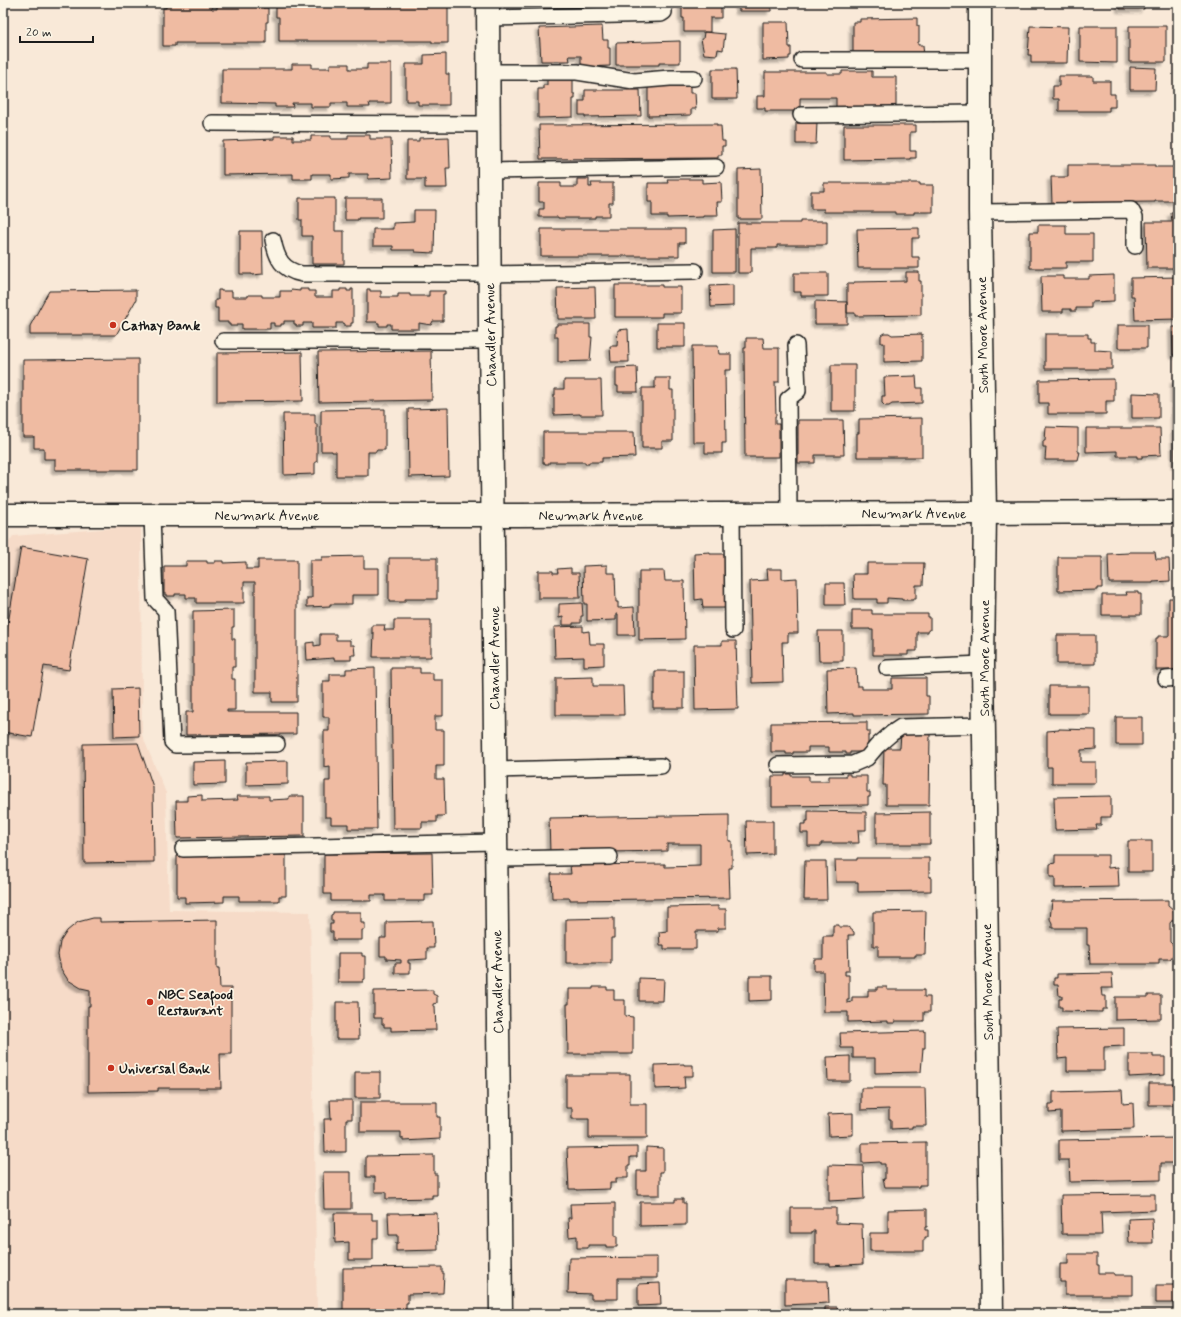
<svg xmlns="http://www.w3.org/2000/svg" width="1181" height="1317" font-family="Mynerve,sans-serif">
  <defs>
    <filter id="shadow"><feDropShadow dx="-3.5" dy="3.5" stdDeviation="1" flood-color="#0004"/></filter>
  </defs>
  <rect width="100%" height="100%" fill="#f9e9d8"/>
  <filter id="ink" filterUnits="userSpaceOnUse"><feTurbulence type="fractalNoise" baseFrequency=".025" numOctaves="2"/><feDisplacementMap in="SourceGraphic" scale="8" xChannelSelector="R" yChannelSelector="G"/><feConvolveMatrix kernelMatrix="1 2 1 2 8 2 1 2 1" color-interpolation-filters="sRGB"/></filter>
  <g filter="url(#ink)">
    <!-- built -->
    <path fill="#f6dbc8" d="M141 526 142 735 166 793 169 910 310 912 317 1314H3V551L13 536Z"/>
    <!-- building -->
    <path fill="#efbba2" stroke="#1c1c1c" filter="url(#shadow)" d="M166 3H212V9H217V3H263V8H268V22H266V43H175V46H163V8H166Z
      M283 3H330V7H339V3H385V6H394V3H446V6H448V43H432V41H279V17H276V7H283Z
      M538 3H591V6H588V8H582V6H549V9H542V7H538Z
      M599 3H651V5H649V8H644V5L606 6V8H601Z
      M682 3H721V18H710V32H684V18H682Z
      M739 3H771V11H739Z
      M1120 3H1144V9H1120Z
      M917 18V26H919V42H918V45H923L924 57 853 53V22H860V19Z
      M763 22H788L789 47H791V56H789V59L763 60Z
      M602 26 603 40H608V48H610V66L581 67V56H569L570 61H541L539 28Z
      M1030 26 1068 27 1067 63H1031V55H1028Z
      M1080 26H1117V63L1080 62Z
      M1129 26H1166V62H1129Z
      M704 32 725 34 723 50 718 49 717 55 704 54 701 39H703Z
      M680 41V63H659V65H616V43Z
      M446 54V74H449V105H418V101H406V64H424V55Z
      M292 64H312V68H330V64H349V69H367V64H391V103H369L370 107H347V103H331V107H311V103H292L293 107H275V104L222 103V69H292Z
      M1130 67 1156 68 1155 90H1130Z
      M712 69H736L737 99H712Z
      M842 71H872V77H896V109L836 107V98H800V111H765V108H757V96H765V72H827V74H842Z
      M1059 76H1093V81H1110V94H1115V107H1109V111H1059V99H1053V86H1059Z
      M573 77V94H575V99H573V117L538 118V89H543V85H547V78Z
      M672 85V86H690V93H695L696 109H691V115L648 116V86Z
      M585 90H640L641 116 585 117V115H579V101H585Z
      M796 123H817L816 144H796Z
      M717 124V126H721L722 141H725V146H722V155H718V158L540 159 539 125Z
      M844 125H916V132H910V151H916V158H910V159L844 160Z
      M348 135H370V139H391L392 178 368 179V174H349V178L331 179V174H312V179H293V174L223 175V141L274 139V136H293V140H311V136H331V139H348Z
      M449 137 450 168H446L447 188H425V179H407V141H419V138Z
      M1068 165H1155V167H1176V201H1155V202L1052 203 1051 177H1068Z
      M761 169 762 219H738V170Z
      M577 179H589V187H592L591 183H613V203H609V216H595V218H558V217H539V209H544V202H539V183H561V187H577Z
      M667 179H702V183L721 182 722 202H717L718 216H703V217L667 218V216H652V202H648V183H668Z
      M824 183H920V185H933V212H914V214H895V212H824V209H811V191H824Z
      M299 198H335V231H344V264H312V236H302V220H299Z
      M345 198H382V218H358V220H345Z
      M414 210H435L434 253 415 252V250H393V246H373V229H393V223L414 222Z
      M1171 213H1178V268H1147L1146 222H1172Z
      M800 221H827V245H777V248H751V273H738V223H800Z
      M1038 225H1066V234H1093V262H1066V268H1030V232H1038Z
      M919 228V238H912V257H919V268H858L857 229Z
      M541 229H685V243H679V256H541Z
      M735 229V272H713V230Z
      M240 231H262L263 274 252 275V274H240Z
      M906 272H919V281H921V315L855 316V313H847V284H854V282L906 281Z
      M794 273H828V296H801V292H794Z
      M1114 275V301L1091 302V308H1076V311H1071V309H1063V312H1042L1041 276H1063V279H1089V276Z
      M1178 277V319L1135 320 1134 296H1131V278Z
      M615 285H662V287H681V313H662V317H615Z
      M733 285V306L711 307 710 286Z
      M595 287 596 319H558L557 288Z
      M300 289H308V291H315V297H333V291H340V289H347V291H351V289H353V323H351V326H344V323H336V328H312V323H303V326H296V324H294V321H284V324H281V326H274V323H270V329H242V324H237V326H230V324H228V322H218V308H215V300H218V290H221V291H232V297H248V295H262V297H280V291H291V290L300 291Z
      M367 289H370V291H381V297H398V294H410V296H429V291H445V294H443V321H433L431 325 419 323V329H391V324H387V326H379V323H377V322H367Z
      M136 290V300L116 335H30V326L49 291Z
      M815 301 847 302V324H815Z
      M657 323H685V347H657Z
      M557 324H590V337H592L590 361 558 362V337H555V326H557Z
      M1118 325H1147V348H1118Z
      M1172 327H1178V355H1173Z
      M628 329 629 362H611L610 346H617L618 330Z
      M884 333H889L892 335 922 334V361L884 362V343H881V335Z
      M1045 334H1088V338H1091V342H1095V350L1112 351V369H1045Z
      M746 338H763L764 348H779V382H775L776 416H775V424H779V457H745L744 348H746Z
      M692 346H718L719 354H731V370H725L726 443H722V453H705V442H693Z
      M431 351 432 400 319 402 318 352Z
      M302 352 303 401 217 402V353Z
      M138 359V470H55V459H44V448H34V437H23V360Z
      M831 365H855V411H831Z
      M637 367 638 392H618V386H616V368Z
      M916 376 917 388H922V403L892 404 889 406H885L882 403V396H885L884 377Z
      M655 378H670V390H673V441H662V448H642V388H655Z
      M1114 379V401H1106V414H1048V403H1039V380Z
      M564 380H601L602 415H580V414L554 415V395H555V389H564Z
      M1174 380H1178V465H1175Z
      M1132 393 1159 394V418H1132Z
      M448 408 449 476 409 477 408 409Z
      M385 409V450H376V452H368V476H336V452H332V451H321V410Z
      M283 414H315V424H317V462H315V474L284 475Z
      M922 418V457H857V433H859V419Z
      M798 420H843L844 455H815V463H798Z
      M1046 427 1078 428V452H1080L1078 460H1045L1046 447H1043V441H1045Z
      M1086 428H1160L1161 455 1142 456V458H1137V456H1117V451L1086 452Z
      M543 432H634L635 457 602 458V462H589V464H585V462H549V464H545V463H543Z
      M21 547 88 559 69 670 44 666 32 737 3 732V653Z
      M710 552V554H727L726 608H703L702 599 695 600 694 553Z
      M1129 552H1155L1156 559H1169L1170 581 1153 582V583H1109L1108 554 1129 553Z
      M364 556V568H379V595H352V604H330V606L307 607V598H312V586H310V560H322V557Z
      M1058 557H1102V588H1098V590L1058 591Z
      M389 558H437V599H405V602H389Z
      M258 560H297V702H272V692H255V582H244V603H196V598H186V594H175V596H166V594H164V566H186V561H207V563H215V561H224V563L246 562V569H258Z
      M867 563H924L923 585H916V599H913V600H902V599L887 598V603H877V599H854L853 574H867Z
      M607 565V573H615L616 602H618V608L634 607 635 635H618V614H616V620L587 621V604H584L583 566Z
      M571 568V573H579L580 598H538V571H553V573H558L557 569Z
      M767 569H782V579L797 578 798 633H788V642H782L783 682 752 683 750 581 768 580Z
      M639 571H664L665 581H684L685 639 639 640Z
      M826 583H844L845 605H826Z
      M1126 592H1138V594H1141V615H1102V595H1127Z
      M1169 598H1178V670H1156V638H1158V636H1169Z
      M582 603 583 616H581V623H573V625H563V617L559 618V604Z
      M234 610V627H232V639H235V667H232V679H235V710H227V712H296V734L186 735V712H193V611Z
      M852 610H872V614H928V617H930V630H928V632H917V651H908V655H873V630H870V629H852Z
      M394 620H431V657H373L374 633H372V625H385L384 630H394Z
      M583 626V632L589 631 590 644H604V665L584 666V657L555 658 554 627Z
      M818 631H843V661H819Z
      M320 634H336V640H350V645H354L355 655H351V660H334V658L307 660 306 643 314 642V646L320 645Z
      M1057 635H1095V664H1057Z
      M722 641H736L738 709 695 710 694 645H722Z
      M375 668 377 829H348V824H331V817H325V781H330V766L324 767V731H329V717H323V681H330V674H346V669Z
      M391 668H420V673H433V680H443V716H435V730H444V766H436V779H444L445 816H437V822H422V828H393Z
      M856 668 857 686H862V689H892V678H926V696H929V714L854 715V713L828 714 827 669Z
      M655 671H684V708H653V694H655Z
      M593 677V686H623L624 715H556V678Z
      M1049 686H1089V714H1049Z
      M138 688 139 736 114 737 113 689Z
      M1116 717H1142V745H1116Z
      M867 722V731H870V736H868V752H850V754H846V752H829V747H808V752H793V754H786V752H771V723Z
      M1059 729 1096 730V749L1081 750V762H1096V783H1052V767H1047V731L1059 730Z
      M901 733H930L929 805H886V785H883L884 748H900Z
      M138 743 153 787 154 862 84 863 83 744Z
      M225 761V784L193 785V762Z
      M288 761V784L246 785V762Z
      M785 774H791V776H809V781H829V776H846V774H850V776H867V792H870V797H868V805L772 806V776H785Z
      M202 795V801L238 800 237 796H269V800L289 799V796H304V836L177 838 176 801H187V796Z
      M1111 796V817H1101V825H1096L1097 829 1055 830 1054 797Z
      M808 811 866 812V830H858L859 843H821V846H808V833H801V824H806V821H808Z
      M930 812V844H876V813Z
      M729 815V841H732V868H729L730 898 570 900V898H552L551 874H571L570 865 665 864V867L700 866V844H667V851L550 853 549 818Z
      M746 821H773V854L747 855Z
      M1128 841H1152V872H1128Z
      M432 853 433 895H425V901H385V895H371V901H331V894H324V854Z
      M286 855V896H279V901H239V896H224V902L185 903V897H177V856Z
      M1055 855H1108V868L1118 867 1119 887 1055 888V877H1050V864L1055 863Z
      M857 858H929V877H931V891L858 892V882H836L835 860H857Z
      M805 861H826L827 900H804Z
      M1168 900V905L1174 910 1175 917 1170 923V942L1175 947V953L1170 959H1159V964H1090L1089 945H1087V928H1052V923L1050 919 1052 901Z
      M718 906V909H726V928H718V931H696V949H664V945H660L659 932 667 931V907Z
      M926 911 925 955H915V957H878V946H873V912Z
      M333 912H361V923H365V930H362V940H333V932H330V924H333V921H331V915L333 914Z
      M93 918H100V922L217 920V968H219L220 988H231V1054H220L221 1088H158V1091L88 1092V1006H90V990L81 988 68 980 61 969 58 955 60 942 67 931 78 922Z
      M614 918V938H611V963H566V919Z
      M433 921 434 948H427V959L408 960V963H410V973H395V963H401V960L386 959V956H380V938H386V922Z
      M833 925H839V927H848L854 932V935H848L849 971H845V975H849V1000H847V1003L852 1002V997H868V990H877V987H887V990H924V997H930V1012H924V1021H895V1023H888V1021L848 1022V1012H824L823 971H814V959H823V936H833Z
      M338 953H362V956H365V979L363 980V982H338Z
      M1112 973 1113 988H1101L1102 996H1106V1009H1102V1012L1062 1011V1007H1059V999H1062V996H1059L1058 985H1054V978H1057V974Z
      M749 976H772V1000L749 1001Z
      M639 978 664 979 663 1001H639Z
      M593 987H607V990H614V1000H625V1016L633 1017V1054H568L567 1004H569V989H593Z
      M433 990V994L437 996V1003L433 1004V1006H435L436 1030 391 1031V1027H384V1024H382V1018H374V991Z
      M1148 995H1161V1019L1115 1020V997H1148Z
      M336 1002H358L359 1039H336Z
      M1124 1028V1046L1104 1047V1071H1067V1058L1058 1059 1057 1029Z
      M925 1031V1048H923L921 1072 875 1073V1058H853V1048H841L840 1033Z
      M1129 1054H1153V1057H1165V1075L1129 1077Z
      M850 1056V1081H828L827 1057Z
      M684 1064V1065H693V1076H684L685 1088 655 1089V1065Z
      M355 1072H380V1098H355Z
      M589 1074H630V1104H647V1138H589V1119H572V1108H566V1075H589Z
      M1149 1083H1173L1174 1105H1149Z
      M861 1088H925L926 1126H912V1128L891 1129V1119H889V1109L861 1110Z
      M1122 1090 1123 1104 1133 1103 1134 1129 1061 1131V1112L1049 1113V1104H1053V1092Z
      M330 1100H352V1119H346V1152H325L324 1119H331Z
      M360 1102H437V1117H440V1139L403 1141V1138H401V1132H360Z
      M853 1113V1135L829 1136 828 1114Z
      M1178 1138V1163H1161V1180L1070 1182 1069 1160H1059V1140Z
      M926 1142V1185H919V1187H885L883 1179H885V1164H880V1162L862 1163V1143Z
      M637 1147V1157H630V1165H628V1178H616V1183H610V1189L576 1190V1189H569L567 1148Z
      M646 1147 663 1148V1172H660V1195H637V1171H646Z
      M434 1155V1174H437V1195H432V1198L386 1199V1192H375V1177H366V1156Z
      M829 1165 863 1166 864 1199 829 1201Z
      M323 1172H351V1209H324Z
      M1155 1194V1210L1101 1212 1102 1235H1067V1234H1062L1061 1195Z
      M675 1199H683V1203H686V1225L640 1226V1202H675Z
      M615 1203V1236H617V1247H606V1245H588V1248H577V1236L569 1237 568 1218H571L570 1204Z
      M791 1208H836V1223L862 1224 863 1264 830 1266V1264H815V1231H812V1233H791Z
      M927 1209V1227H925V1230H928V1237H925V1240H923V1251H870V1233H888V1210Z
      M334 1213H372V1220H378V1238H373V1260H349V1242L335 1243Z
      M388 1213H399V1214L437 1213 438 1250 396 1251V1243H398V1235H389Z
      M1152 1218 1153 1243H1129L1128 1219Z
      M1068 1254H1097V1265H1099V1273H1114V1275H1133V1295H1065V1282H1060V1264H1068Z
      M657 1257V1278H618V1299H591V1294L568 1293 569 1258Z
      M442 1267V1273H444L443 1293 408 1294V1303H406V1314H343V1268Z
      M785 1280H817V1281H828L829 1303 785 1305Z
      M660 1283 661 1305 638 1306V1284Z
      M1156 1285H1178V1303H1156Z
      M825 1307H837L838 1314H858H825Z
      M1064 1310H1078V1314H1064Z
      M1133 1311H1156V1314H1133Z"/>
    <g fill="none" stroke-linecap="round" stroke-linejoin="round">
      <defs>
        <path id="lane" d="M488 18 661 14 664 12V3
          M802 60H980
          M488 72H577L634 81 670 78H694
          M801 115 980 113
          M212 123 489 124
          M489 171 716 167
          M980 212 1131 210 1135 217V246
          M273 240C277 259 282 270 302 274H489L695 271
          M223 341H490
          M732 514 733 630
          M789 514 788 399 798 391 796 345
          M152 515 155 599 166 611 172 742 175 745 277 744
          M887 668 983 664
          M1166 679 1178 678
          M778 765 853 764 867 758 877 746 892 733 901 727 984 725
          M495 770 661 766
          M183 849 495 842
          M496 859 610 857"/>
        <path id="street" d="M488 3 490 341 493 543 501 1314
          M980 3V212L985 513 983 664 992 1314"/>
        <path id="secondary" d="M3 515H519L1178 512"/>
      </defs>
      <!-- lane casing -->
      <use href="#lane" stroke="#1c1c1c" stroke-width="18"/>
      <!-- street casing -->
      <use href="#street" stroke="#1c1c1c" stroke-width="25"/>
      <!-- secondary casing -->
      <use href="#secondary" stroke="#1c1c1c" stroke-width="25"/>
      <!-- lane -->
      <use href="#lane" stroke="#fcf5e5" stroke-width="15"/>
      <!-- street -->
      <use href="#street" stroke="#fcf5e5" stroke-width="22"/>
      <!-- secondary -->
      <use href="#secondary" stroke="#fcf5e5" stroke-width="22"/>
    </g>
  </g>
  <!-- markers -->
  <g fill="#c8321e" stroke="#fcf5e5" stroke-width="1.5">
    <circle cx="113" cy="325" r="4"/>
    <circle cx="150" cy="1002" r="4"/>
    <circle cx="111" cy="1068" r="4"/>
  </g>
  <g text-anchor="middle" stroke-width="3.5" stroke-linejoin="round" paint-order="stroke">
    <!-- poi labels -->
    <g font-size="14" font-weight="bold" fill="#1c1c1c" stroke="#fcf5e5" text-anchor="start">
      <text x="121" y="330">Cathay Bank</text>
      <text x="158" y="999">NBC Seafood<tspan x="158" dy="16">Restaurant</tspan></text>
      <text x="119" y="1073">Universal Bank</text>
    </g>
    <!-- street labels -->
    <g font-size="14" fill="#1c1c1c" stroke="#fcf5e5">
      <text transform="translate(490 335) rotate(-91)" y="5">Chandler Avenue</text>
      <text transform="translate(982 335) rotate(-91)" y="5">South Moore Avenue</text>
      <text x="914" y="518">Newmark Avenue</text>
      <text x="267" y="520">Newmark Avenue</text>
      <text x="591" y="520">Newmark Avenue</text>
      <text transform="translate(494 658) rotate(-90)" y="5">Chandler Avenue</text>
      <text transform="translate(984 658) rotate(-90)" y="5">South Moore Avenue</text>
      <text transform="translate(497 982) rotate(-91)" y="5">Chandler Avenue</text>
      <text transform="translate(987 982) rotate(-91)" y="5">South Moore Avenue</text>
    </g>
  </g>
  <!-- margin -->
  <rect width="1181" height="1317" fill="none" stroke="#fcf5e5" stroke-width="16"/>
  <rect x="8" y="8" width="1165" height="1301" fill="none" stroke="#1c1c1c" stroke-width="1.5" filter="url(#ink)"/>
  <!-- scale -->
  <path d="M20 36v6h73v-6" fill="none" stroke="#1c1c1c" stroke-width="2"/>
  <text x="26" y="36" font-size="12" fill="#1c1c1c" stroke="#fcf5e5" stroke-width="3" paint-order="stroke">20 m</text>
</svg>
